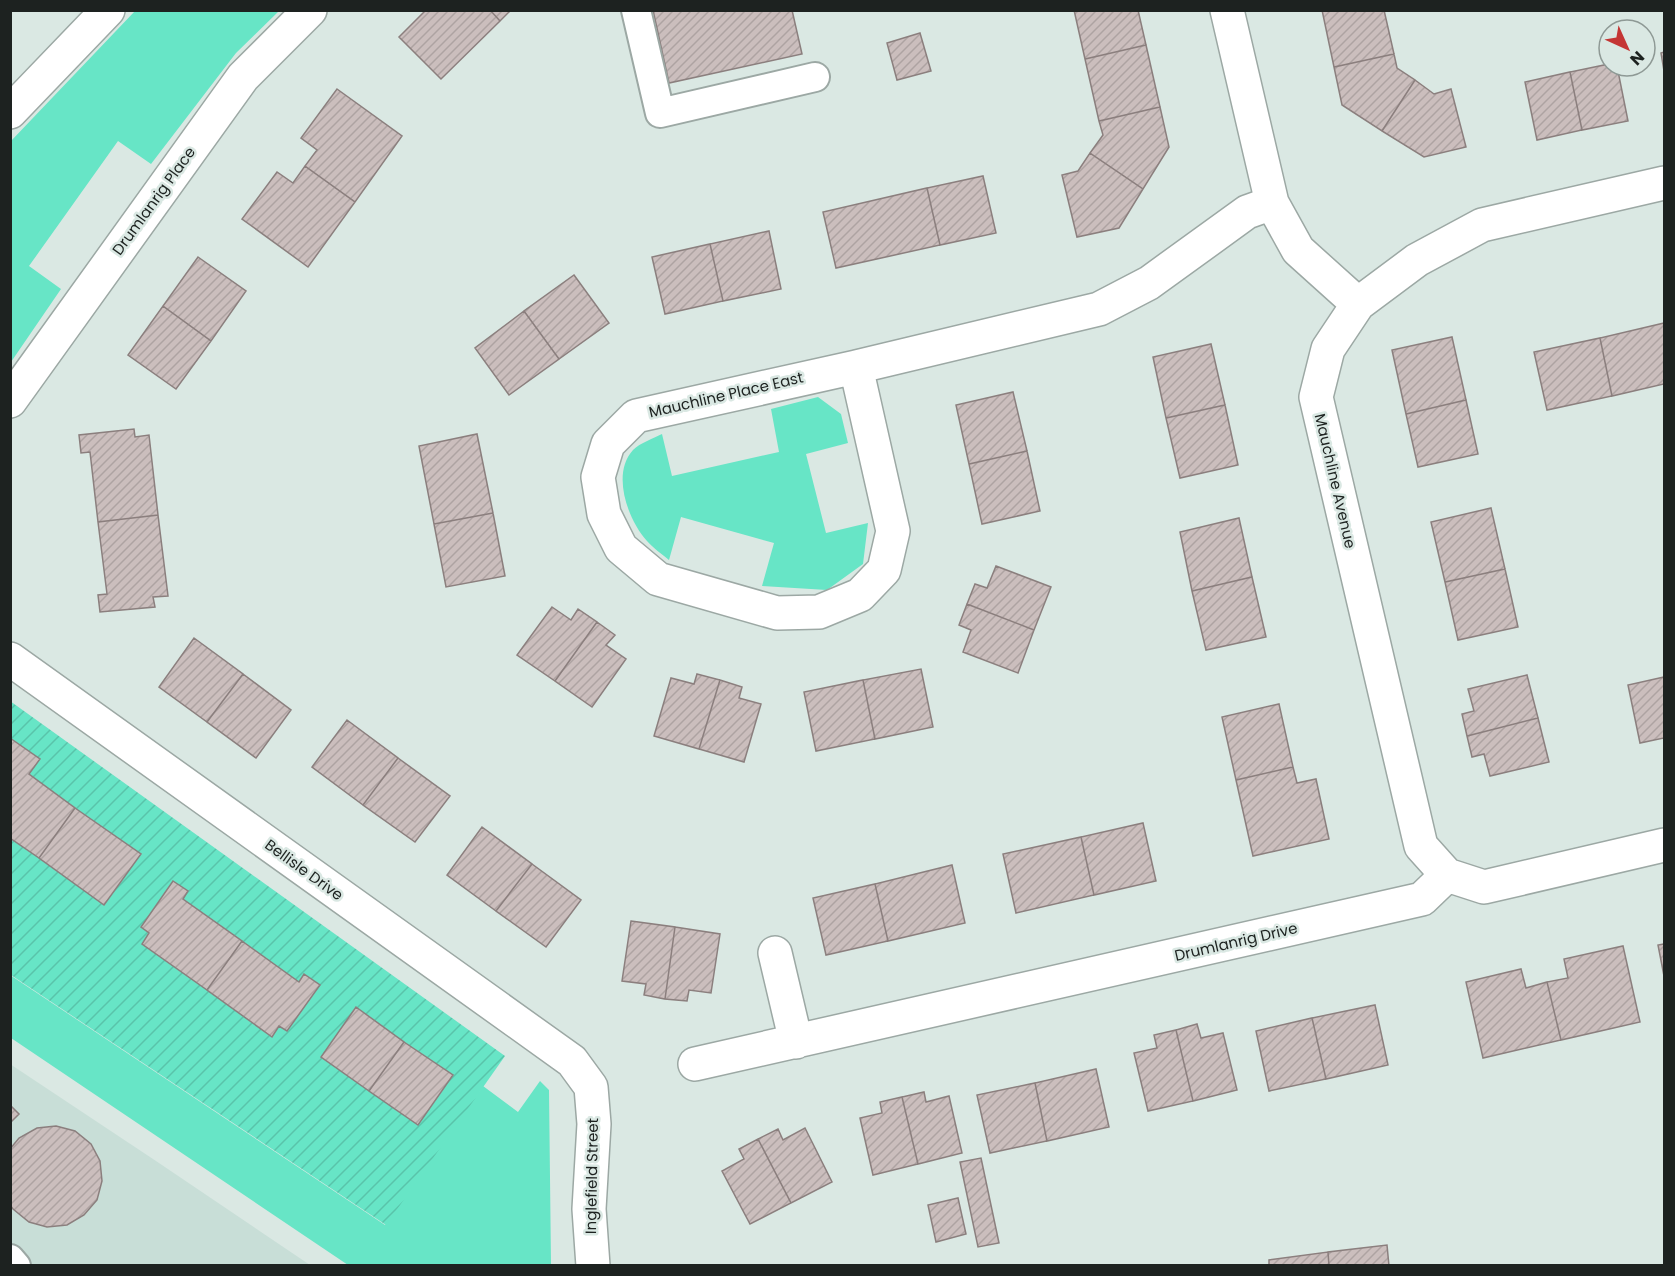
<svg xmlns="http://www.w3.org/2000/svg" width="1675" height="1276" font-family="Poppins,sans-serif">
  <defs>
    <pattern id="garden-furrows" width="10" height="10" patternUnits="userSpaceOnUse" patternTransform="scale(1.5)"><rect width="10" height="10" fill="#67e5c6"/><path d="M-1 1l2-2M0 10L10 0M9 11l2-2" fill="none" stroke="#59c4aa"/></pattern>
    <pattern id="building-hatch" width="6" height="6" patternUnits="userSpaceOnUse" patternTransform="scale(1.5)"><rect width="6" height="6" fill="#cbbebd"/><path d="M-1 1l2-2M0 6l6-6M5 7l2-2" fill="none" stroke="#aea3a2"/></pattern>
  </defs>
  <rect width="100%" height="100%" fill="#dae8e3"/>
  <!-- built -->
  <path fill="#c8ded7" d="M10 1064 156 1161 310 1265H11Z"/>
  <!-- grass -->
  <path fill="#67e5c6" d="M135 11H279L236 53 151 164 118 141 29 266 61 289 11 362V141Z
    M818 397 841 414 848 443 806 454 826 533 868 523 863 564 827 590 762 586 774 543 681 517 669 560C662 554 653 548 647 541 628 520 611 474 633 450 640 443 654 438 662 434L672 476 779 452 771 409Z
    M10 975 385 1225 483 1086 518 1112 540 1081 549 1090 551 1265H348L11 1038Z"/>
  <!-- garden -->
  <path fill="url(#garden-furrows)" d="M10 701 505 1056 386 1225 11 975Z"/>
  <!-- building -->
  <path fill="url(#building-hatch)" stroke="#8b7f7e" stroke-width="1.5" d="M426 10H490L500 21 441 79 399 37Z
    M490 10H511L500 21Z
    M653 10H792L802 54 669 83Z
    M1074 10H1138L1146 45 1085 59Z
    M1322 10H1384L1394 54 1334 67Z
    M920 33 931 71 897 80 887 43Z
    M1146 45 1160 107 1099 121 1085 59Z
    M1664 52V71L1661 53Z
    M1394 54 1397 68 1415 80 1382 131 1342 105 1334 67Z
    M1609 64V66H1617L1628 121 1582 130 1570 72Z
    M1570 72 1582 130 1537 140 1525 82Z
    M1415 80 1434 94 1451 89 1466 147 1424 157 1382 131Z
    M337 89 402 136 355 202 305 166 317 150 301 138Z
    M1160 107 1169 147 1143 189 1090 153 1103 135 1099 121Z
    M1090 153 1143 189 1119 228 1077 237 1062 175 1078 171Z
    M305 166 355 202 308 267 242 219 277 172 293 183Z
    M983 176 996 233 940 245 927 188Z
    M927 188 940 245 836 268 823 212Z
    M769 231 781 289 723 301 710 244Z
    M710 244 723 301 665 314 652 257Z
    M198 257 246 291 211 341 163 306Z
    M574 275 609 323 559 359 524 311Z
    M163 306 211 341 176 389 128 355Z
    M524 311 559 359 509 395 475 348Z
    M1664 323V384L1612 396 1600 338Z
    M1452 337 1466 400 1406 414 1392 350Z
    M1600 338 1612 396 1547 410 1534 352Z
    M1211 344 1225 405 1166 418 1153 357Z
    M1013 392 1027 451 969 464 956 405Z
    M1466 400 1478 454 1418 467 1406 414Z
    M1225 405 1238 465 1180 478 1166 418Z
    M134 429 135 437 149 435 158 515 98 522 90 452 81 453 79 435Z
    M477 434 493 513 434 524 419 446Z
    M1027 451 1040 511 982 524 969 464Z
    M1491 508 1505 569 1445 582 1431 522Z
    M493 513 505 576 446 587 434 524Z
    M158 515 168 596 153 597 155 607 100 612 98 595 107 594 98 522Z
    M1239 518 1252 577 1192 591 1180 532Z
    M996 566 1051 587 1034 630 967 604 975 584 987 588Z
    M1505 569 1518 627 1458 640 1445 582Z
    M1252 577 1266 637 1206 650 1192 591Z
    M967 604 1034 630 1018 673 963 652 971 630 959 625Z
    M552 607 571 620 578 609 597 622 555 681 517 655Z
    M597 622 615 635 606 645 626 659 592 707 555 681Z
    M194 638 243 674 207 722 159 687Z
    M921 669 933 727 875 739 863 680Z
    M243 674 291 710 256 758 207 722Z
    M697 674 720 680 699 749 654 736 671 678 694 684Z
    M1527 675 1538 718 1467 736 1462 714 1474 711 1468 689Z
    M1664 677V738L1640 743 1628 685Z
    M720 680 742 687 739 698 761 704 744 762 699 749Z
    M863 680 875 739 816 751 804 692Z
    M1279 704 1293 767 1236 780 1222 717Z
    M1538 718 1549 762 1490 776 1484 754 1472 757 1467 736Z
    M347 720 398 758 363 805 312 767Z
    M10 738 40 759 29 774 75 808 39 858 10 838Z
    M398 758 450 796 415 842 363 805Z
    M1293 767 1297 783 1316 779 1329 839 1253 856 1236 780Z
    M75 808 141 854 104 905 39 858Z
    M1143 823 1156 881 1094 895 1081 837Z
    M482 827 532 864 496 911 447 875Z
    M1081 837 1094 895 1016 913 1003 854Z
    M532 864 581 900 546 947 496 911Z
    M952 865 965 923 888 941 875 884Z
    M173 881 188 891 183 899 242 941 207 990 142 944 149 933 141 927Z
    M875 884 888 941 826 955 813 898Z
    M631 921 675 927 665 999 644 995 646 984 622 981Z
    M675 927 720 934 711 993 689 990 687 1001 665 999Z
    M242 941 299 982 304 974 320 985 287 1031 279 1026 272 1037 207 990Z
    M1664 944V976L1658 945Z
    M1623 946 1640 1022 1561 1040 1547 982 1568 978 1564 959Z
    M1521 969 1526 988 1547 982 1561 1040 1483 1058 1466 982Z
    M1375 1005 1388 1065 1326 1079 1312 1018Z
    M356 1007 404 1042 369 1091 321 1057Z
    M1312 1018 1326 1079 1269 1091 1256 1031Z
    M1197 1024 1201 1038 1223 1033 1237 1090 1193 1101 1176 1030Z
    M1176 1030 1193 1101 1148 1111 1134 1053 1157 1048 1154 1035Z
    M404 1042 453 1075 418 1125 369 1091Z
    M1096 1069 1109 1127 1047 1141 1035 1083Z
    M1035 1083 1047 1141 990 1153 977 1095Z
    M924 1092 926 1102 949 1096 962 1153 918 1164 902 1097Z
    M902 1097 918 1164 873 1175 860 1118 882 1113 880 1102Z
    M10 1105 19 1114 10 1123Z
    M56 1126 75 1131 91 1144 100 1161 102 1181 97 1200 84 1215 67 1225 47 1227 29 1222 13 1209 10 1205V1149L19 1138 37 1128Z
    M805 1128 832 1182 791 1203 758 1139 778 1129 783 1140Z
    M758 1139 791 1203 750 1224 722 1171 744 1159 739 1149Z
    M981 1158 999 1243 978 1247 960 1162Z
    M958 1198 966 1234 936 1242 928 1205Z
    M1387 1245 1389 1266H1329L1328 1252Z
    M1328 1252 1329 1266H1269V1260Z"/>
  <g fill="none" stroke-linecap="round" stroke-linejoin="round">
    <defs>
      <path id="service" d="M636 10 660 113 815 77
        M10 1259 16 1266"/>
      <path id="minor" d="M1227 10 1272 203 1298 250 1358 304
        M10 112 108 10
        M856 367 636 416 608 444 598 477 604 514 621 548 658 579 777 613 819 612 860 595 884 570 893 531 856 367 1099 309 1149 283 1247 212 1272 203
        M10 401 243 77 310 10
        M10 659 572 1061 591 1087 594 1124 589 1209 593 1266
        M1447 875 1421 846 1316 397 1328 349 1358 304 1417 260 1482 225 1664 183
        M775 953 796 1042
        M695 1064 1422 899 1447 875 1484 887 1664 845"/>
    </defs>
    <!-- service casing -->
    <use href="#service" stroke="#9ca8a4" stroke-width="32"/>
    <!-- minor casing -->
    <use href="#minor" stroke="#9ca8a4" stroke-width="36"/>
    <!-- service -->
    <use href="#service" stroke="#fff" stroke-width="28"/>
    <!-- minor -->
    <use href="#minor" stroke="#fff" stroke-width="33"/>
  </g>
  <g text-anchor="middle" stroke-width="5" stroke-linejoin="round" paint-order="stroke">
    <!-- street labels -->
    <g font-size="15" fill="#1d2220" stroke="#dae8e3">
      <text transform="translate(154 201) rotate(-54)" y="5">Drumlanrig Place</text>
      <text transform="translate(726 395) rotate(-13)" y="5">Mauchline Place East</text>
      <text transform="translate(1335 481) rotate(77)" y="5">Mauchline Avenue</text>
      <text transform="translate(304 870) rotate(36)" y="5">Bellisle Drive</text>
      <text transform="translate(1236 942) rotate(-13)" y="5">Drumlanrig Drive</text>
      <text transform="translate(592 1176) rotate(-89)" y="5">Inglefield Street</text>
    </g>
  </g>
  <!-- border -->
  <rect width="1675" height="1276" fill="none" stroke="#1d2220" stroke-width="24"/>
  <!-- north arrow -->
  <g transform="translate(1627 48) rotate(135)"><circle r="28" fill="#dae8e3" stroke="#8e9995" stroke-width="1.5"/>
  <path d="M0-4.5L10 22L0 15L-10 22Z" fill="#c43534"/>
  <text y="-9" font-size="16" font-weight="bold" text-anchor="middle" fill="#1d2220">N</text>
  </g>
</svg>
